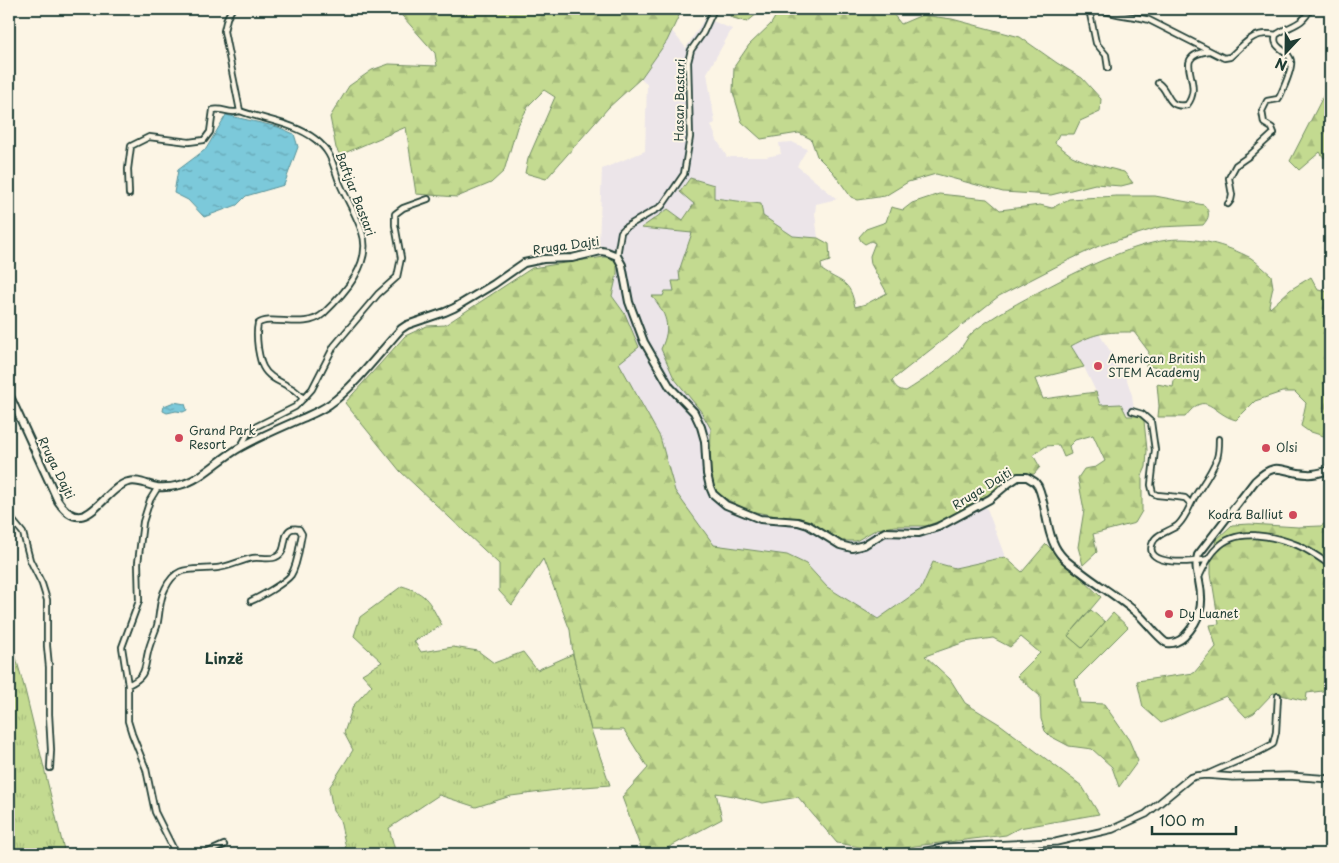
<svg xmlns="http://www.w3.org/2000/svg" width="1339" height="863" font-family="'Playpen Sans',sans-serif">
  <defs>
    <pattern id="grass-tufts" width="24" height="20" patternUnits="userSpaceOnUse" patternTransform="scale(1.25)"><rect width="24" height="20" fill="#c3da90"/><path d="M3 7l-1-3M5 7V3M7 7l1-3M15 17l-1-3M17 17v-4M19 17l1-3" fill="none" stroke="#a7bc7d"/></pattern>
    <pattern id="forest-firs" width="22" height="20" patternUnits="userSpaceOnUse" patternTransform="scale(1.25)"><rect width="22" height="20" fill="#c3da90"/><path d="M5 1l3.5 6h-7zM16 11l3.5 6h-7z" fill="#a7bc7d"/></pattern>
    <pattern id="water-ripples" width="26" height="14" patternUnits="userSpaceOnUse" patternTransform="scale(1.25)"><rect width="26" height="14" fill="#7cc9da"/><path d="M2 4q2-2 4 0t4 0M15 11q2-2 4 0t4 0" fill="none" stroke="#65a4b2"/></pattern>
  </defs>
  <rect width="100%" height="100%" fill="#fcf5e5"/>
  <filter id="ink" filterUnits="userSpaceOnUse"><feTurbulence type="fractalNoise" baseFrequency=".02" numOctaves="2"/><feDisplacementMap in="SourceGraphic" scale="10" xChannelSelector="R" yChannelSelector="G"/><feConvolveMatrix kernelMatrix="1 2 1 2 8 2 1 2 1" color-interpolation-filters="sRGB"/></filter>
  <g filter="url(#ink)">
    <!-- built -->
    <path fill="#ece5e9" d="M705 18 732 29 707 73 715 123 711 125 717 140 727 157H766L781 154 779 143 792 142 807 149 797 166 837 199 816 204 815 214 818 238 793 236 763 216 761 204 714 198 694 204 682 220 642 228 692 233 679 271 680 281H672L675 291H665L663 296 652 297 664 311 666 320 667 338 662 349 674 378 700 410 711 429 710 472 750 511 803 521 815 526 842 541 865 537 877 529 895 526H926L971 508 981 500 988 511 1005 557 955 568 933 562 921 589 878 619 827 587 806 564 795 559 787 555 714 545 675 491 660 437 618 363 625 314 612 296 617 274V262L599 244 602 169 645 151 647 84 641 78 667 41 672 31 686 48Z
      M1099 334 1120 366 1127 380 1132 395 1134 410 1126 414 1121 404 1100 405 1096 392 1084 367 1071 346 1090 336Z"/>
    <!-- grass -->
    <path fill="url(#grass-tufts)" stroke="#718c62" d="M402 586C429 594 429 603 442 625L414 641 421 652 453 647 478 651 494 663 523 652 537 670 573 654 591 730 610 785 572 788 511 796 476 807 439 795 389 828 396 854H313L346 848 340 820 333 811 329 788 353 750 344 733 353 706 372 685 362 674 382 662 354 636 360 617Z
      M9 633 25 690 65 854H9Z"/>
    <!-- forest -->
    <path fill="url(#forest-firs)" stroke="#718c62" d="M396 9H682L667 41 641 78 608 108 546 179 525 173 528 159 555 97 544 90 529 105 517 127 504 171 491 183 457 197 416 194 406 127 340 155 336 148 330 117 349 86 372 70 389 64 437 66 435 53Z
      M734 9H763L747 22 730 17Z
      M780 9H889L901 24 922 15 952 19 1020 37 1057 63 1082 78 1101 99 1100 112 1080 121 1074 134H1059L1055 143 1072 156 1089 163 1124 172 1133 183 1121 186 1095 184 1051 195 1003 192 936 174 908 182 885 196 858 200 851 197 833 172 817 156 811 139 799 133 761 139 742 122 733 92 734 67 749 45 771 24Z
      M1330 83V156L1324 158 1320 152 1299 170 1290 161Z
      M690 178 714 185V198L761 204 763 216 793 236 818 238 829 244 830 261 821 264 822 270C842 284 850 279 855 307L866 304 887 293 871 264 870 256 875 243 871 241 865 244 861 241 859 237 866 229 886 222 891 207 903 210 912 203 939 194 987 199 1000 210 1040 205 1052 208 1069 199 1116 196H1155L1204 205C1211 213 1209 218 1203 225L1160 227 1099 246 1069 260 999 296 892 380C895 387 898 390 906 391 924 380 941 368 957 353 963 347 966 338 973 332 994 315 1020 302 1044 289 1080 270 1127 246 1167 240 1195 236 1226 245 1251 258 1258 263 1265 270 1271 275L1273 287 1269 305 1270 308 1290 290 1311 277 1318 290 1330 292V438L1308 431 1301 426 1306 403 1295 392H1282L1255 401 1236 420C1212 414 1207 388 1185 417H1158L1159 406 1157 384 1173 387 1176 370 1146 366 1149 352 1134 332C1105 332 1097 332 1071 346L1084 367 1035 379 1043 399 1096 392 1100 405 1121 404 1127 416H1138L1144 421 1147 450 1146 467 1142 476V511L1135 523 1093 534 1097 552 1083 565 1078 547 1084 510 1078 478 1084 469 1096 467 1105 461 1093 435 1075 440 1069 446 1071 454 1064 457 1059 445 1046 446 1033 455 1040 467 1034 474 1014 475 971 508 954 516 926 526H895L877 529 856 541H842L815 526 803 521 750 511 730 501 719 494 713 487 710 473 711 429 700 410 674 378 661 349C672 326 666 314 652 296H663L665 291H674L672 281H680L679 271 692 233 641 228 668 209 683 220 694 204 680 192Z
      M604 257 611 258 617 262V274L612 296 625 314 639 347 619 363 660 437 675 491 714 545 787 555 806 564 827 587 878 619 921 589 933 562 955 568 1005 557 1022 572 1046 544 1101 597 1068 636 1082 648 1113 613 1128 627 1075 680 1080 703 1104 704 1129 740 1138 761 1119 787 1112 767 1092 749 1069 746 1050 736 1045 731 1041 719 1040 696 1017 676 1040 653 1021 637 1010 647 993 638 965 642 925 656 950 679 965 703 1001 725 1082 786 1099 814 1019 828 1006 835 915 846 889 852 837 843 798 797 763 803 734 796 716 793 722 819 656 854H643L622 797 648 768 624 730H591L573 654 570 630 543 559 512 605 499 591V564L400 471 345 403 405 336 427 326 445 325 532 268Z
      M1330 520V578L1328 582 1330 584V690L1307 693 1306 701 1273 693 1254 713 1246 717 1226 696 1161 723 1143 707 1137 681 1194 673 1216 647 1210 625 1219 624 1211 574V562L1216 540 1232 525 1250 524 1298 527 1321 526Z"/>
    <!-- park -->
    <path fill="#c3da90" stroke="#718c62" d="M1091 610 1105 622 1082 648 1068 636Z"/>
    <!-- water -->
    <path fill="url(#water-ripples)" stroke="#579198" d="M226 115 278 127 294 134 298 147 284 185 246 196 237 205 204 217 188 200 174 193 178 170 206 149Z
      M174 402 185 404 187 410 183 412 176 411 167 413 163 411 164 406Z"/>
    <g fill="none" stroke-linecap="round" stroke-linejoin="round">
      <defs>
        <path id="minor" d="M232 9 227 18 224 31 240 111
          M1089 9 1096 43 1106 55 1108 68
          M1100 9C1116 16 1133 15 1149 20L1224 58 1230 57C1246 43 1253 30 1276 35
          M1158 83C1170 91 1166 109 1187 105 1206 81 1168 57 1209 51
          M240 111C264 120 294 123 315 139 333 153 332 164 340 184 347 200 357 216 362 232 373 263 344 294 323 314 305 330 270 314 258 324 256 332 257 340 258 348 259 354 260 361 263 367 271 383 294 384 303 399L295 407 255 427 249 432 241 446
          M129 194 128 169 131 146 149 137 189 142 204 140 210 132 213 110C222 107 229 115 240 111
          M1228 204 1231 200 1232 195 1229 178 1236 165 1249 156 1274 133 1272 128 1264 123 1262 111 1267 101 1278 99 1280 96C1283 89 1293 68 1291 61 1289 49 1271 49 1276 35 1289 25 1303 26 1310 9
          M617 256 621 232 626 227 662 206 684 174 690 137 688 62 691 50 703 33 714 9
          M303 399 312 389 334 346 378 294 397 277 401 258 395 225V214L403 208 428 199
          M1132 411 1142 414 1151 422 1155 450 1151 485 1153 493 1157 495 1178 497 1185 498 1191 504
          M158 487 150 500 143 522 138 563 139 601 122 647 128 685V721L132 734 146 769 155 812 176 854
          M9 516 23 533 30 560 42 584 47 600V646L49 667V714L51 750 50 768
          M1208 559C1196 562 1141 568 1153 542 1157 533 1171 531 1178 525 1186 517 1189 507 1194 498 1202 485 1212 472 1217 458 1219 452 1219 445 1219 439
          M1199 577C1204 567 1208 556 1217 548 1236 527 1273 536 1297 545 1309 550 1320 558 1330 565
          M128 685C147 676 144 669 148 652 150 643 154 635 157 626 160 614 159 600 165 589 177 563 193 571 217 568 229 567 241 560 253 558 260 557 270 560 276 557 291 551 278 525 299 529L302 534C299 547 298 564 291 575 285 583 260 597 251 601
          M1206 775C1228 764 1252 757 1273 744L1276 732 1278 696
          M204 854 224 845"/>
        <path id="tertiary" d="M912 854 947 847 1056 842 1113 829 1146 814 1190 778 1196 776 1205 775 1233 777 1289 776 1330 779"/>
        <path id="secondary" d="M9 394 58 501C85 542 104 488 128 482 138 479 147 485 157 487 165 488 172 487 180 485 203 479 220 458 241 447 261 436 282 427 303 418 312 414 322 410 330 404 354 387 380 352 401 329L407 325 445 312 454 308 494 284 524 263 543 259 572 258 601 251 607 252 617 256 622 265 629 302 644 342 670 387 694 412 701 427 705 441 707 474 710 487 713 494 726 505 760 519 798 522 808 525 840 545 852 548 864 545 885 532 919 533 938 527 990 499 1009 483 1018 477H1027L1035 482 1038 486C1047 506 1046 537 1060 554 1065 561 1073 566 1080 571 1099 586 1120 598 1138 614 1145 620 1161 641 1167 643 1173 644 1180 641 1184 637 1201 619 1204 605 1199 581 1197 572 1195 565 1198 555L1255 481C1278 459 1281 473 1307 474 1314 475 1323 472 1330 470"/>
      </defs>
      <!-- minor casing -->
      <use href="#minor" stroke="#1f3d34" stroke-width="8"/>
      <!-- tertiary casing -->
      <use href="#tertiary" stroke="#1f3d34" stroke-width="9"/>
      <!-- secondary casing -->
      <use href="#secondary" stroke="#1f3d34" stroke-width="10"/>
      <!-- minor -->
      <use href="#minor" stroke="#fcf5e5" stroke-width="4.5"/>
      <!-- tertiary -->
      <use href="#tertiary" stroke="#fcf5e5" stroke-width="5.5"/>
      <!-- secondary -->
      <use href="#secondary" stroke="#fcf5e5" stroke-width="6"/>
    </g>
  </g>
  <!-- markers -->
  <g fill="#d1495b" stroke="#fcf5e5" stroke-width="2">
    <circle cx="1098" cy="366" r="5"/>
    <circle cx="179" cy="438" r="5"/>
    <circle cx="1266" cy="448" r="5"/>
    <circle cx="1293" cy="515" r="5"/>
    <circle cx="1169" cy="614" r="5"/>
  </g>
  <g text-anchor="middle" stroke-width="4" stroke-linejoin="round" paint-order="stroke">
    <!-- street labels -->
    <g font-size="12" fill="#1f3d34" stroke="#fcf5e5">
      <text transform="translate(680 100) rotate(-89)" y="4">Hasan Bastari</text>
      <text transform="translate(355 194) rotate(69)" y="4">Baftjar Bastari</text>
      <text transform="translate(566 246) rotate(-8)" y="4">Rruga Dajti</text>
      <text transform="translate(56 468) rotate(64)" y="4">Rruga Dajti</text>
      <text transform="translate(982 489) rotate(-32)" y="4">Rruga Dajti</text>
    </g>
    <!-- poi labels -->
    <g font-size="12" fill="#1f3d34" stroke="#fcf5e5" text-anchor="start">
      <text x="1108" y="363">American British<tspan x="1108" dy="14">STEM Academy</tspan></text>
      <text x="189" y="435">Grand Park<tspan x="189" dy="14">Resort</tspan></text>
      <text x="1276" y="452">Olsi</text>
      <text x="1283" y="519" text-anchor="end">Kodra Balliut</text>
      <text x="1179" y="618">Dy Luanet</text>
    </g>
    <!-- quarter labels -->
    <g font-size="15" font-weight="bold" fill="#1f3d34" stroke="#fcf5e5">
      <text x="224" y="664">Linzë</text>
    </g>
  </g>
  <!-- margin -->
  <rect width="1339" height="863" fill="none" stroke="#fcf5e5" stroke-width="30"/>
  <rect x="15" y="15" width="1309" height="833" fill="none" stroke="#1f3d34" stroke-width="2" filter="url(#ink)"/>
  <!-- north arrow -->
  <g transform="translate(1286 52) rotate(202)" stroke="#fcf5e5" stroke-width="4" paint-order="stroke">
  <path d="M0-4L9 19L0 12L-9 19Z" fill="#1f3d34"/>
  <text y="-8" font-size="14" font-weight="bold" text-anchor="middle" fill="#1f3d34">N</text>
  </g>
  <!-- scale -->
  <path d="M1152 826v8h84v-8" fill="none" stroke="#1f3d34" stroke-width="2.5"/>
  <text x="1159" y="826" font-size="15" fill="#1f3d34" stroke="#fcf5e5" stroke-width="4" paint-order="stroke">100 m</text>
</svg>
